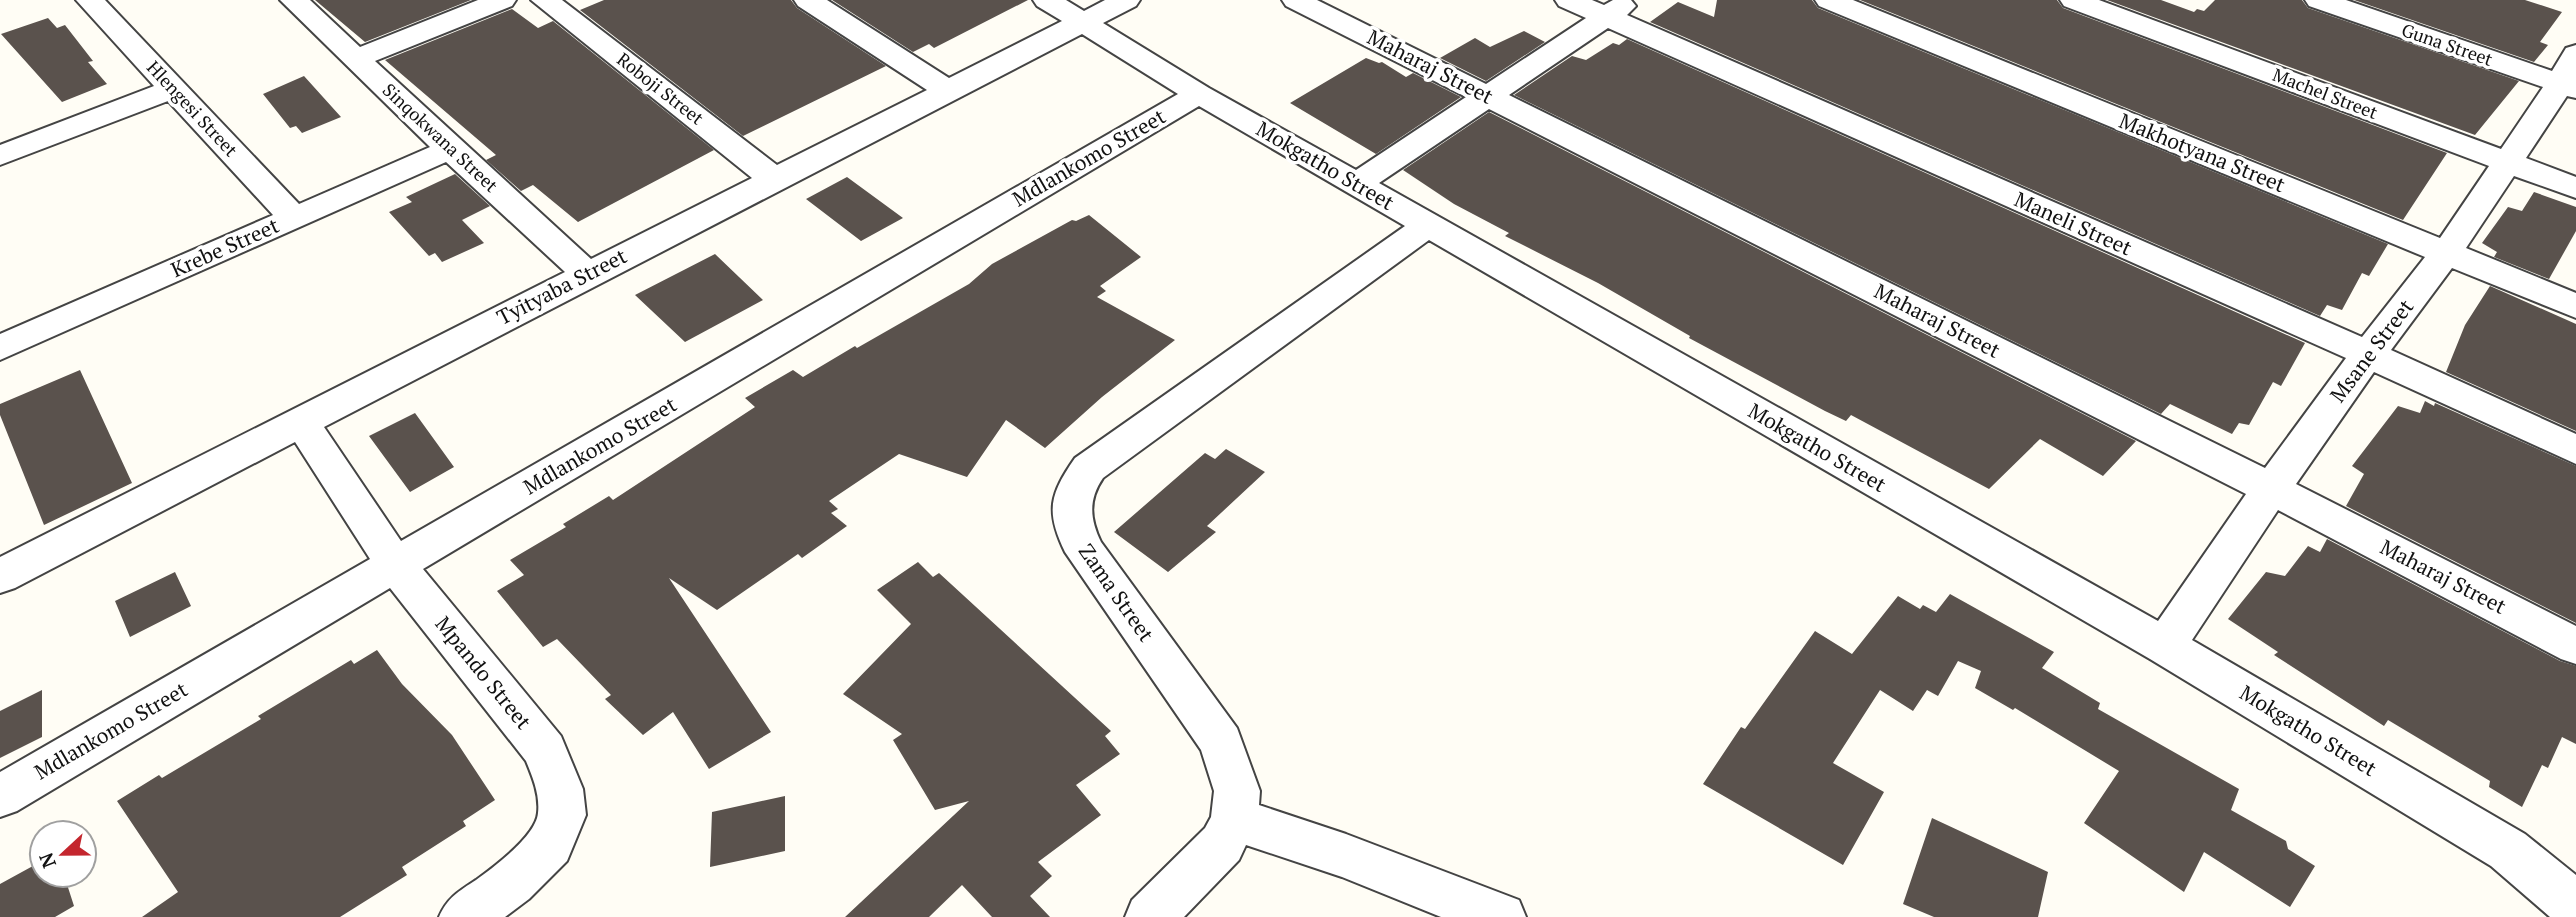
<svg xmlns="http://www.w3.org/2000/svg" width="2576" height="917" font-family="'PT Serif',serif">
  <rect width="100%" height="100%" fill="#fffdf5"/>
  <!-- building -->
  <path fill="#5a524d" d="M315 0H471L365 42Z
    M604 0H791L797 8 886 66 743 136 580 10Z
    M832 0H1028L934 48 929 44 913 52Z
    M1717 0H1812L1818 8 2388 244 2369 276 2362 273 2342 310 2327 305 2320 316 1650 22 1678 2 1714 17Z
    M1860 0H2057L2063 8 2447 153 2403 220Z
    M2107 0H2161L2194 12 2197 9 2204 11 2215 0H2302L2308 8 2519 81 2475 135Z
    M2354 0H2525L2562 12 2540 42 2548 45 2534 62Z
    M512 9 538 28 553 21 714 150 578 222 533 185 521 191 486 160 496 155 385 60Z
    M48 18 57 28 65 25 93 61 88 62 107 84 62 102 1 34Z
    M1524 31 1545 42 1486 81 1440 58 1475 38 1490 47Z
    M1627 39 2305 343 2281 386 2273 382 2249 425 2239 423 2232 434 2170 404 2161 414 1514 95 1572 56 1586 60 1613 43 1619 45Z
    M1366 58 1379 63 1382 62 1406 77 1413 73 1461 97 1376 154 1290 103Z
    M304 76 341 117 302 133 296 126 290 128 263 94Z
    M1489 112 2136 441 2103 476 2040 439 1989 489 1851 415 1846 421 1825 411 1689 338 1690 336 1598 283 1505 236 1509 233 1454 204 1403 170Z
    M455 174 490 206 462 220 484 243 442 262 435 253 429 256 389 212 412 202 406 197Z
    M847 177 903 218 861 241 806 199Z
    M2534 192 2576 207V231L2549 279 2494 257 2497 252 2482 243 2508 207 2522 211Z
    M1089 215 1141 257 1100 286 1106 291 1097 297 1175 340 1102 397 1045 448 1006 420 967 477 899 454 829 501 838 509 831 513 847 526 802 558 798 554 717 610 669 578 771 732 709 769 673 712 643 735 605 699 611 695 557 639 543 647 497 591 524 575 510 560 566 527 563 524 609 496 613 500 755 407 745 398 793 370 803 377 855 346 857 348 969 284 992 264 1072 220 1076 221Z
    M715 254 763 300 685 342 635 295Z
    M2490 286 2576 324V431L2446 372 2465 325Z
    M80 370 132 483 44 525 0 415V404Z
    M2425 401 2434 406 2435 403 2576 466V623L2346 506 2364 474 2352 466 2398 406 2420 413Z
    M415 413 454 467 410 492 369 436Z
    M1226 449 1265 472 1207 526 1216 532 1168 572 1114 532 1205 453 1215 459Z
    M2327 539 2560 661 2576 666V744L2562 737 2548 768 2542 765 2522 807 2489 787 2490 781 2388 720 2384 726 2274 655 2278 652 2228 619 2266 572 2285 576 2308 546 2320 552Z
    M918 562 933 577 939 573 1111 731 1105 736 1120 754 1076 785 1101 815 1038 862 1052 876 1030 896 1050 917H992L962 885 929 917H845L969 801 935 810 893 740 902 734 843 694 911 624 877 590Z
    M175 572 191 606 130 637 115 601Z
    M1950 594 2054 652 2042 668 2100 703 2098 709 2239 789 2231 810 2286 841 2288 849 2315 866 2290 907 2204 852 2184 892 2084 823 2119 771 2015 708 2013 710 1975 688 1981 671 1958 661 1938 696 1927 690 1913 711 1880 690 1833 763 1884 792 1843 865 1703 784 1741 727 1745 729 1815 631 1852 654 1898 596 1920 609 1923 605 1936 612Z
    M377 650 402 684 452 735 495 800 463 821 466 826 402 867 407 875 340 917H142L178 892 117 801 159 775 162 778 261 719 258 716 351 660 354 664Z
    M42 690V737L0 758V711Z
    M785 796V851L710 867 712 812Z
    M1932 818 2048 872 2038 917H1934L1903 904Z
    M42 861V875H64L74 906 55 917H0V884Z"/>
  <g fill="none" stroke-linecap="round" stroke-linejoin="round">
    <defs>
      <path id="minor" d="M76 0H105L299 204 430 147 280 0H310L360 47 478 0H516L512 6 375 61 591 259 752 178 531 0H562L777 165 927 90 798 6 794 0H827L949 78 1062 21 1037 6 1033 0H1066L1084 11 1105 0H1140L1136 6 1103 23 1209 88 1356 170 1466 97 1286 6 1282 0H1317L1486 84 1586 18 1559 6 1555 0H1592L1604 5 1613 0H1631L1636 6 1627 15 2362 337 2425 257 1819 6 1815 0H1853L2440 238 2489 166 2064 6 2060 0H2099L2501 149 2543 87 2309 6 2305 0H2346L2552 71 2566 48 2576 45V98L2567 96 2526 158 2576 177V198L2514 176 2466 248 2576 293V318L2452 268 2391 350 2576 434V464L2374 372 2296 484 2576 626V664L2561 659 2278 510 2192 640 2525 834 2576 875V917H2550L2491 866 2150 659 1429 240 1103 478C1088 500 1090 519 1101 542L1237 728 1260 791 1259 805 1346 834 1519 900 1526 917H1441L1342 877 1246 845 1239 860 1184 917H1125L1132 900 1205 828 1211 817 1214 791 1201 750 1065 552C1045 511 1050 494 1075 458L1405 226 1199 106 423 569 561 736 583 789 586 815 567 861 529 899 505 917H439C447 898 459 891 476 880 494 867 536 836 538 813 540 795 533 778 526 761L390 588 17 811 0 817V772L370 559 295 442 15 588 0 593V557L565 272 446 162 0 360V334L273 215 168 101 0 165V145L154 86ZM1608 28 2346 358 2265 468 1509 95ZM1082 34 1178 94 401 541 324 427ZM1489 109 2246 494 2158 621 1379 183Z"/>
    </defs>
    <!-- minor casing -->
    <use href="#minor" stroke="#444" stroke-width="4"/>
    <!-- minor -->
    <use href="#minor" fill="#fff" fill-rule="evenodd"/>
  </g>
  <g text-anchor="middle" stroke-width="7" stroke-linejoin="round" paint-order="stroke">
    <!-- far-street labels -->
    <g font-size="18" fill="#111" stroke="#fff">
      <text transform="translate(2447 45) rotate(19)" y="6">Guna Street</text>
      <text transform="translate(660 89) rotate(38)" y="6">Roboji Street</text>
      <text transform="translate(2325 94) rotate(21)" y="6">Machel Street</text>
      <text transform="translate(192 109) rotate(47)" y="6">Hlengesi Street</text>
      <text transform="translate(440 138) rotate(43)" y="6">Sinqokwana Street</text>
    </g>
    <!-- street labels -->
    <g font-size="21" fill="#111" stroke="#fff">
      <text transform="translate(1430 67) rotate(27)" y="7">Maharaj Street</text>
      <text transform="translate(2202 153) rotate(22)" y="7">Makhotyana Street</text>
      <text transform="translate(1089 158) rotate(-30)" y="7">Mdlankomo Street</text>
      <text transform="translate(1325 166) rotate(30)" y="7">Mokgatho Street</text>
      <text transform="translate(2073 224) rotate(24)" y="7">Maneli Street</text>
      <text transform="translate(225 248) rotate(-24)" y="7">Krebe Street</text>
      <text transform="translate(562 287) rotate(-27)" y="7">Tyityaba Street</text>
      <text transform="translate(1937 321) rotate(27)" y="7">Maharaj Street</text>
      <text transform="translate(2372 351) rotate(-53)" y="7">Msane Street</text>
      <text transform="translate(600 446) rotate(-30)" y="7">Mdlankomo Street</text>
      <text transform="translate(1817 448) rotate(30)" y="7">Mokgatho Street</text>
      <text transform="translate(2443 577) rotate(27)" y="7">Maharaj Street</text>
      <text transform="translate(1116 593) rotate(55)" y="7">Zama Street</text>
      <text transform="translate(483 673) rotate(51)" y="7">Mpando Street</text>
      <text transform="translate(111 731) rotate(-30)" y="7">Mdlankomo Street</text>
      <text transform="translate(2308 731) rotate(31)" y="7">Mokgatho Street</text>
    </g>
  </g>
  <!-- north arrow -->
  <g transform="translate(63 854) rotate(248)"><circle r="33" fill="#ffffff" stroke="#a0a0a0" stroke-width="2"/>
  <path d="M0-5L12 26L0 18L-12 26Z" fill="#c4262e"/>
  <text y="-10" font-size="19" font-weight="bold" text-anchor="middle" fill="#111111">N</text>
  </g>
</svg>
